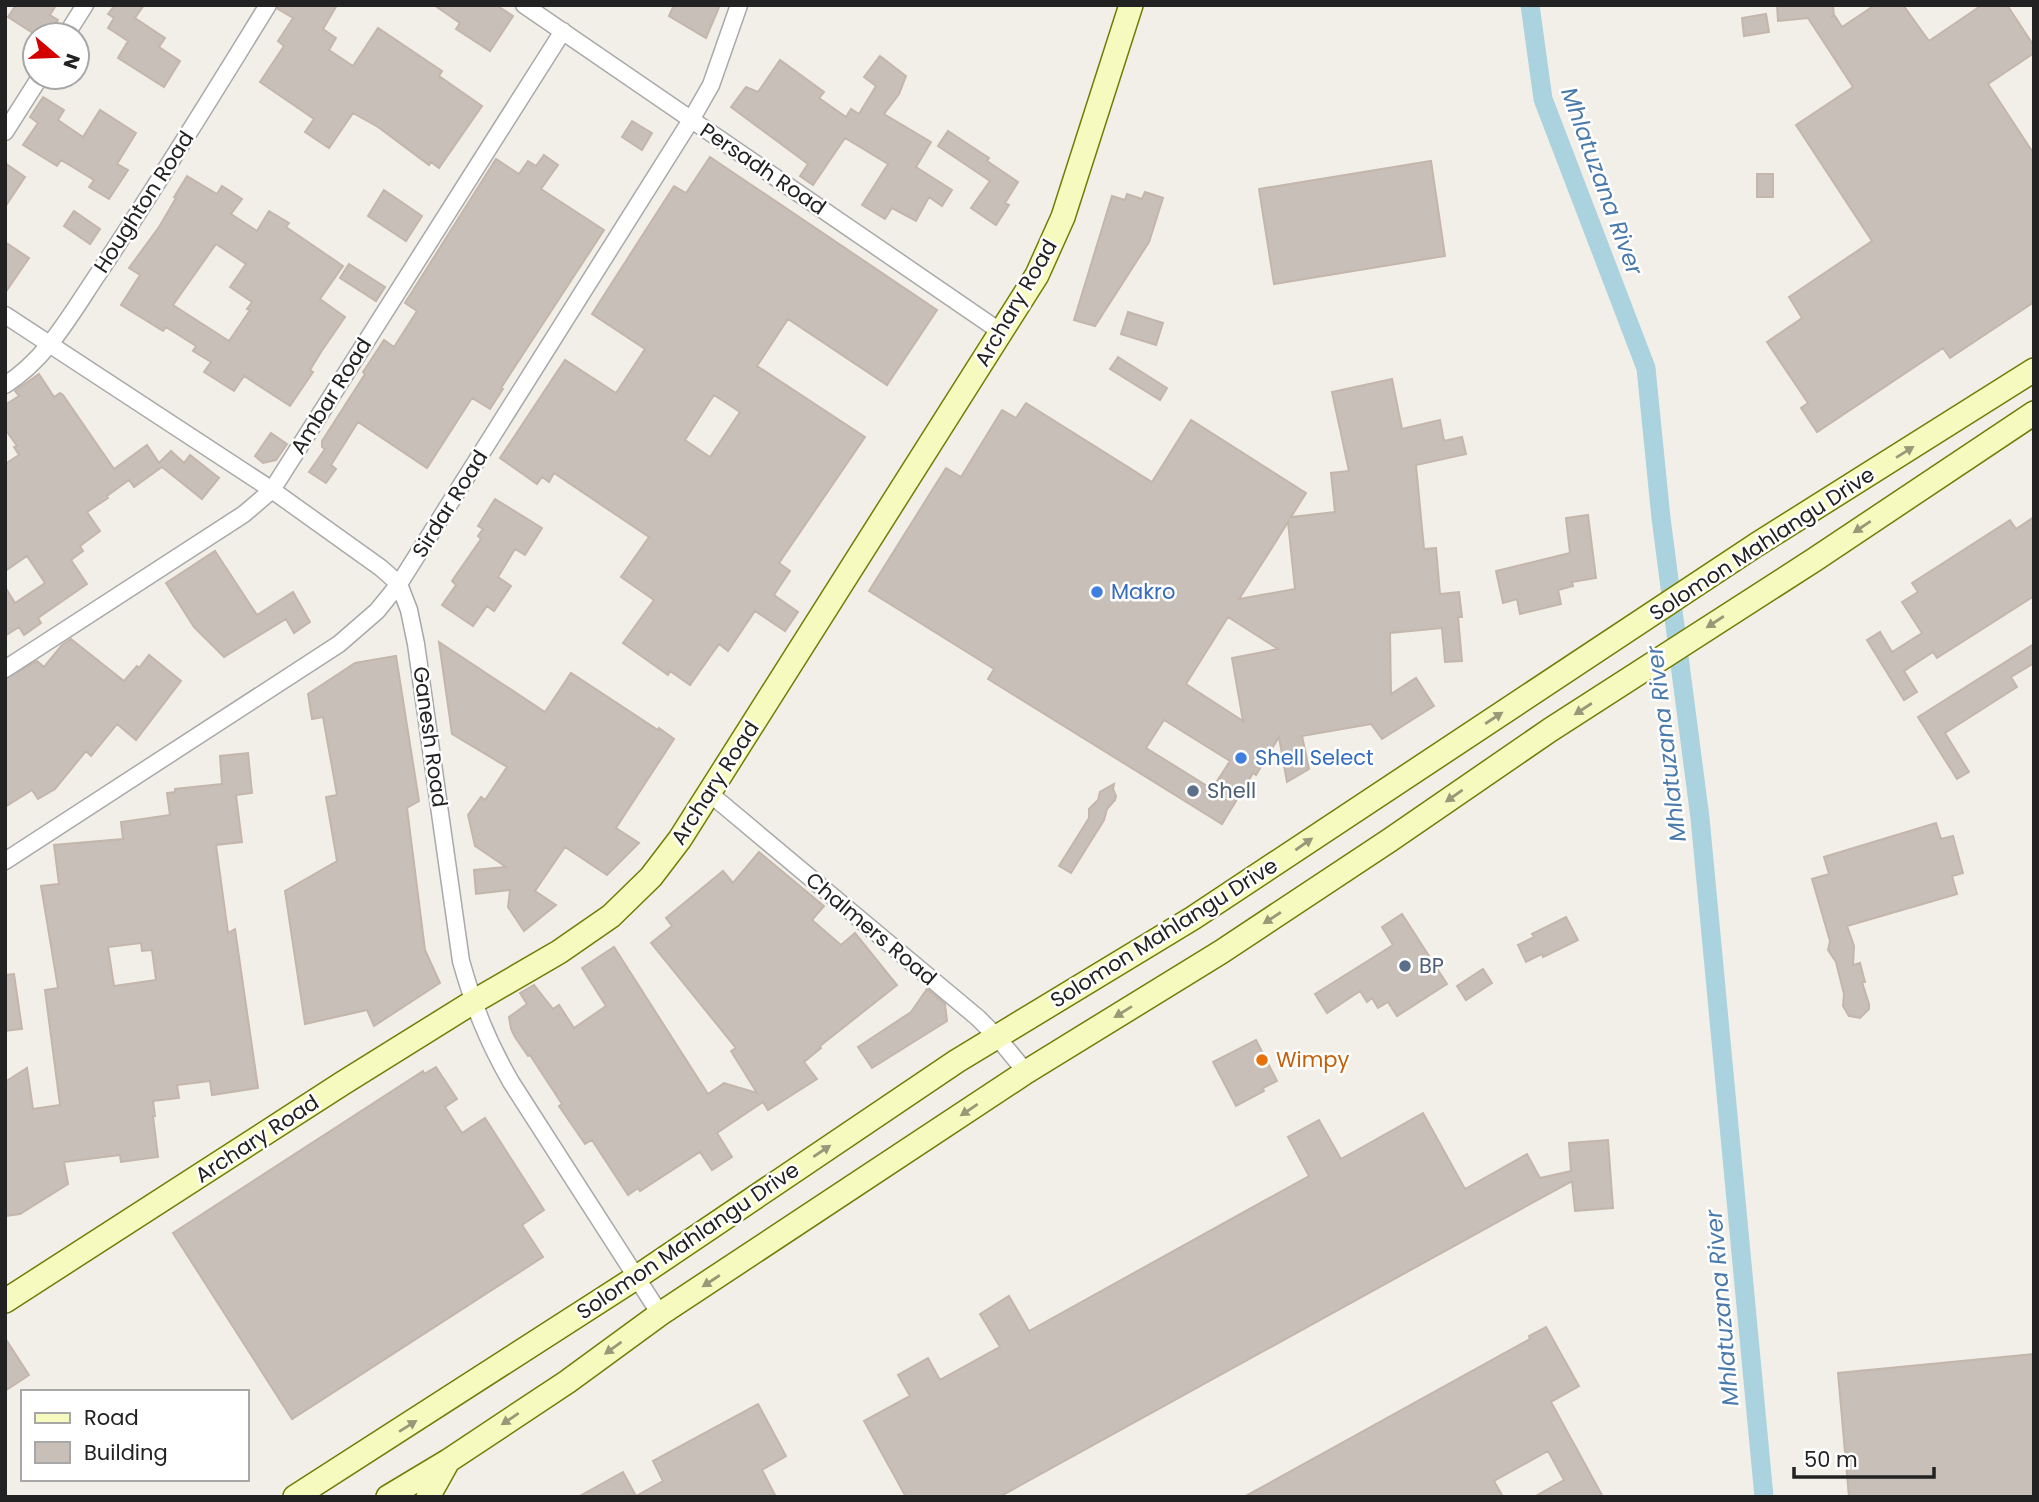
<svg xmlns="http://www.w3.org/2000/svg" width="2039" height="1502" font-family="Poppins,sans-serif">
  <rect width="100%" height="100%" fill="#f2efe9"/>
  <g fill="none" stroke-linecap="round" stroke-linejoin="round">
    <!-- canal -->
    <path stroke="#aad3df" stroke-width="19" d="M1530 5 1543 99 1646 368 1661 518 1700 818 1764 1497"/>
  </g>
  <!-- building -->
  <path fill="#c7bfb8" stroke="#c4b6ab" stroke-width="2" fill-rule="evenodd" d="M16 5H56L50 15 58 20 48 35H36L8 17Z
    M115 5H144L135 18 165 38 159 47 180 61 164 87 118 58 128 41 108 28 114 18 108 14Z
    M278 5H337L323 29 336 38 329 50 353 66 378 28 442 71 439 76 482 106 439 168 431 162 429 165 378 127 353 113 329 148 305 132 314 119 260 82 284 46 278 41 293 18 278 9Z
    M434 5H496L513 16 490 51 456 29 460 23Z
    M674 5H720L706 38 669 16Z
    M1777 5H1833L1834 16 1830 17 1835 16 1842 27 1875 5H1903L1929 41 1982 5H2007L2034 46V53L1988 84 2034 154V302L1950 358 1943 348 1817 432 1801 408 1808 403 1767 342 1802 318 1789 297 1872 241 1796 125 1853 87 1808 18 1778 21Z
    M1766 14 1769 32 1744 36 1742 18Z
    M880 56 906 76 899 94 884 114 931 142 916 167 952 190 942 206 929 197 916 221 892 208 885 219 862 205 888 164 845 138 813 185 800 176 808 164 731 107 746 87 758 92 780 60 824 92 819 98 846 117 851 109 859 114 876 86 864 77Z
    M43 97 64 110 58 120 83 137 100 110 136 133 117 164 128 170 109 199 89 187 94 180 61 160 57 166 23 145 38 123 30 117Z
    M632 121 652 133 642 150 622 137Z
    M948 131 989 158 987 161 1018 182 1005 203 1009 205 996 225 971 208 990 181 938 146Z
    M544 155 558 165 541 189 604 230 501 388 503 389 490 409 472 398 427 468 358 422 331 465 336 469 326 483 309 472 325 449 322 447V441L365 374 363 372 384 340 394 347 417 311 405 303 496 159 519 174 528 161 536 166Z
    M710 157 937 310 887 385 788 319 757 366 865 437 779 563 790 571 774 595 798 612 785 631 755 611 728 651 719 644 690 685 670 671 668 675 623 643 654 600 621 577 649 537 554 473 549 482 542 477 537 484 500 458 565 360 616 393 645 349 592 314 674 186 686 193ZM714 395 740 412 710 457 685 440Z
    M1431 161 1445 256 1274 284 1259 189Z
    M5 163 25 177 5 207Z
    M1757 174H1773V197H1757Z
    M187 176 217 194 222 186 242 199 231 214 257 231 269 211 289 223 286 227 343 266 320 299 345 317 321 352 310 370 313 372 290 406 244 376 234 391 204 372 211 362 193 351 196 346 166 327 163 331 121 305 140 275 129 268 159 227 176 198 174 197ZM216 244 246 264 230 287 252 302 247 309 250 310 229 341 173 305Z
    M384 190 422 216 406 241 368 216Z
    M1145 192 1163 198 1149 242 1095 326 1074 320 1112 196 1125 200 1127 194 1142 199Z
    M74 211 100 229 90 244 64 226Z
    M5 242 29 258 5 293Z
    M349 264 385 287 376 301 340 278Z
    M1128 312 1163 323 1156 345 1121 334Z
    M1118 357 1167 388 1160 400 1110 369Z
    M39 374 54 397 60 393 63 395 114 469 147 445 159 463 171 451 184 463 190 455 219 478 202 499 162 467 134 487 129 480 107 496 108 498 87 512 100 531 80 546 83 551 71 560 87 584 38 618 41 623 24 635 19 627 5 636V587L15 603 45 583 27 556 5 571V464L19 455 14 447 17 446 5 429V405L19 396 15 391Z
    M1392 379 1402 429 1440 420 1444 441 1462 437 1466 454 1416 465 1424 549 1436 548 1440 594 1459 592 1462 617H1458L1462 661 1445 662 1442 628 1390 633 1391 694 1416 678 1434 706 1382 739 1371 724 1302 736 1309 769 1287 782 1279 737 1256 775 1253 773 1222 824 988 679 994 669 869 591 946 468 961 477 1002 410 1016 418 1026 403 1152 482 1191 420 1306 493 1291 517 1335 512 1331 473 1349 471 1332 392ZM1288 522 1295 589 1239 599 1268 554ZM1228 617 1278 649 1232 658 1243 721 1186 684ZM1164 720 1230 761 1212 789 1146 748Z
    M271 433 287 444 276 460 263 463 255 456Z
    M495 499 542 528 525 555 515 549 498 577 511 586 494 611 487 606 473 626 442 605 456 585 452 581 481 539 478 536 483 529 478 526Z
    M1588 515 1596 578 1572 582 1573 586 1558 590 1561 604 1520 614 1517 599 1503 603 1496 571 1570 553 1566 518Z
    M2034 517V596L1937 658 1933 652 1904 671 1917 692 1904 700 1867 640 1880 632 1892 652 1922 633 1902 602 1918 592 1912 583 2010 520 2016 529Z
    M215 551 257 615 293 592 310 622 294 633 286 619 224 657 194 627 166 583Z
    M71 639 124 681 137 666 139 668 149 655 181 681 136 740 117 724 91 756 86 751 55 789 38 799 32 790 5 807V679L37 661 44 667 62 645Z
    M439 642 545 712 571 673 658 730 659 728 674 739 616 828 639 843 607 875 565 847 535 891 556 905 524 931 508 907 510 890 476 894 474 870 506 867 475 846 468 815 481 797 485 800 507 767 452 734Z
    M2034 644V663L2011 677 2017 687 1945 733 1969 772 1957 779 1918 717Z
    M396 656 419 801 407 808 425 950 440 983 374 1026 367 1010 305 1024 285 891 337 861 326 797 337 795 323 717 312 719 308 694 355 663Z
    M248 753 252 793 236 795 242 842 216 845 228 933 235 929 258 1088 212 1095 210 1081 177 1085 179 1098 153 1101 155 1116H153L158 1157 121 1162 120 1155 64 1162 68 1184 20 1214 5 1216V1082L27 1068 33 1109 60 1105 45 990 58 988 41 886 59 884 54 845 123 839 121 822 170 815 167 793 175 792V789L222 784 220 756ZM141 943 142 951 152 950 156 980 114 986 108 947Z
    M1114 784 1113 789 1116 796 1115 800 1107 809 1104 820 1071 873 1059 866 1089 818V809L1098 800 1100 792Z
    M1936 823 1941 839 1953 836 1963 873 1952 876 1957 894 1847 926 1854 946 1853 965 1860 963 1865 982H1862L1869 1004V1009L1860 1018 1849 1016 1843 1006 1844 994 1836 962 1828 950 1830 941 1812 879 1829 874 1824 857Z
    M759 852 824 906 812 920 841 945 855 933 897 985 820 1046 821 1048 804 1062 817 1079 768 1110 763 1102 717 1133 732 1157 712 1170 700 1152 640 1191 638 1188 628 1195 592 1140 585 1144 559 1106 562 1104 530 1055 528 1056 515 1037 511 1029 509 1017 527 1004 520 993 534 985 553 1009 559 1005 574 1028 606 1006 582 968 614 947 708 1094 724 1083 757 1093 731 1051 736 1048 651 943 672 926 666 918 723 871 733 883Z
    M1402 914 1447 984 1397 1016 1388 1002 1378 1008 1372 998 1367 1002 1360 991 1327 1013 1315 994 1393 945 1382 927Z
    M1566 917 1578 940 1543 957 1542 954 1526 962 1518 945 1534 937 1532 934Z
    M1483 969 1492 983 1466 1000 1457 986Z
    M14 974 22 1029 5 1031V975Z
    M927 989 945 1004 947 1021 872 1068 858 1047 911 1012Z
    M1256 1040 1277 1081 1263 1088 1264 1091 1236 1106 1213 1062Z
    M436 1067 457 1099 445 1107 462 1133 485 1118 544 1210 522 1225 543 1257 292 1419 173 1233 423 1071 424 1074Z
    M1423 1113 1465 1189 1527 1154 1540 1178 1571 1171 1569 1143 1608 1140 1613 1208 1575 1211 1572 1181 999 1497H906L864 1421 910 1396 898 1375 928 1358 940 1380 1000 1347 980 1314 1009 1296 1029 1331 1309 1176 1288 1137 1319 1120 1341 1159Z
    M1546 1327 1579 1386 1551 1402 1603 1497H1534L1564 1480 1548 1451 1494 1481 1503 1497H1244L1530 1339 1529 1336Z
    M5 1338 29 1375 5 1391Z
    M2034 1354V1497H1849L1838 1373Z
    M758 1404 786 1456 762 1470 776 1497H578L623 1472 636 1496 663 1481 653 1461Z"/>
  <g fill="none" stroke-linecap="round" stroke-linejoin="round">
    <defs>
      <path id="street" d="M524 5 1001 332
        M66 35 85 5
        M5 132 40 77
        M5 315 272 490 381 568 399 584 409 610 416 644 461 961C474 1007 487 1040 511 1082L660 1314
        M5 385C48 358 72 312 100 271 158 184 213 94 268 5
        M5 669 244 514 272 490 563 31
        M709 793 978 1018 997 1037 1026 1072
        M5 861 339 644 377 611 399 584 691 120 711 85 739 5"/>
      <path id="secondary" d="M5 1301 343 1083 473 1002 559 952 611 916 651 877 680 839 1037 275 1063 217 1131 5
        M295 1497 637 1277 957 1061 1193 918 1756 545 2034 370
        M388 1497 448 1461 567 1382 660 1314 1026 1072 1221 952 1390 840 1550 730 1814 560 2034 413
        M428 1497 447 1463"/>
    </defs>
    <!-- street casing -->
    <use href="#street" stroke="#a9a9a9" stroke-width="19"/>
    <!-- secondary casing -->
    <use href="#secondary" stroke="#707d05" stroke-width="26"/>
    <!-- street -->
    <use href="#street" stroke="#fff" stroke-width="16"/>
    <!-- secondary -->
    <use href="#secondary" stroke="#f7fabf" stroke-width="23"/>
  </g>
  <!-- one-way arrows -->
  <defs><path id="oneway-solid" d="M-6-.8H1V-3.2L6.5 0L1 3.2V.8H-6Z" transform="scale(1.75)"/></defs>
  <g fill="#979978">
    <use href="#oneway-solid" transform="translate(1905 452) rotate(-32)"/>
    <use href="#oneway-solid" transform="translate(1862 527) rotate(146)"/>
    <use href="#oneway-solid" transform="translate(1715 622) rotate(147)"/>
    <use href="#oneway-solid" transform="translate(1583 709) rotate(147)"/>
    <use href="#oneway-solid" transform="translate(1494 718) rotate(-33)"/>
    <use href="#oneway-solid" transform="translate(1454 796) rotate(145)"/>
    <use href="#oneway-solid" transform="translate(1304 844) rotate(-35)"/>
    <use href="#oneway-solid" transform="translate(1272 918) rotate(147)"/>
    <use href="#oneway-solid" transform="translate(1123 1012) rotate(148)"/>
    <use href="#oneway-solid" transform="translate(969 1110) rotate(146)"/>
    <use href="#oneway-solid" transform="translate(822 1151) rotate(-34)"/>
    <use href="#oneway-solid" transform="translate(711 1281) rotate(147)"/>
    <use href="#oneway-solid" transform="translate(613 1348) rotate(144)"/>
    <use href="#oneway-solid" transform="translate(510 1419) rotate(146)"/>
    <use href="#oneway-solid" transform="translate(408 1426) rotate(-32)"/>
  </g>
  <!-- markers -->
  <g fill="#3f7fe0" stroke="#fff" stroke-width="2.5">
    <circle cx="1097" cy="592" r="7"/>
    <circle cx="1241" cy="758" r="7"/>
  </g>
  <g fill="#5c6f8a" stroke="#fff" stroke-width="2.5">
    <circle cx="1193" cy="791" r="7"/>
    <circle cx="1405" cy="966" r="7"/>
  </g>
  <circle fill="#e8710a" stroke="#fff" stroke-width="2.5" cx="1262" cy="1060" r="7"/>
  <g text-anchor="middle" stroke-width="5" stroke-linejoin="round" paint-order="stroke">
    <!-- street labels -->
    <g font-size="21" fill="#222" stroke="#fff">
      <text transform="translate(763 169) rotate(34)" y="7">Persadh Road</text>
      <text transform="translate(144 202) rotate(-57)" y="7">Houghton Road</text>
      <text transform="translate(1016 303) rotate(-60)" y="7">Archary Road</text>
      <text transform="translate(331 396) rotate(-58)" y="7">Ambar Road</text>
      <text transform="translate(450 504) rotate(-58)" y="7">Sirdar Road</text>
      <text transform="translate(1762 544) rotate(-33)" y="7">Solomon Mahlangu Drive</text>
      <text transform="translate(430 737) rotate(82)" y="7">Ganesh Road</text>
      <text transform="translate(715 783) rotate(-57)" y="7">Archary Road</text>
      <text transform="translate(871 929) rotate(40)" y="7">Chalmers Road</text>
      <text transform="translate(1164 933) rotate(-32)" y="7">Solomon Mahlangu Drive</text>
      <text transform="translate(257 1139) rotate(-33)" y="7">Archary Road</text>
      <text transform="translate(688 1241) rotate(-34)" y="7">Solomon Mahlangu Drive</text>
    </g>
    <!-- shop labels -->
    <g font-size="21" fill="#366cbe" stroke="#fff" text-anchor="start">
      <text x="1111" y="599">Makro</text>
      <text x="1255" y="765">Shell Select</text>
    </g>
    <!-- service labels -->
    <g font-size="21" fill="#4e5e75" stroke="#fff" text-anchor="start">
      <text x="1207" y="798">Shell</text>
      <text x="1419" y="973">BP</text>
    </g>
    <!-- food labels -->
    <g font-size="21" fill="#c56008" stroke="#fff" text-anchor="start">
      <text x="1276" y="1067">Wimpy</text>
    </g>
    <!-- water labels -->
    <g font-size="23" font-style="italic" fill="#4a7aab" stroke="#fff">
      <text transform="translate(1602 181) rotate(70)" y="8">Mhlatuzana River</text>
      <text transform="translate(1666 744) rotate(-97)" y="8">Mhlatuzana River</text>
      <text transform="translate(1722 1308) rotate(-95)" y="8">Mhlatuzana River</text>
    </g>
  </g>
  <!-- border -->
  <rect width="2039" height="1502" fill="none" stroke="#222222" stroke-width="14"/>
  <!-- legend -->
  <rect x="21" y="1390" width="228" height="91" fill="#ffffff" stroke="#a7a7a7" stroke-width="2"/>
  <rect x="35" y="1413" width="35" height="10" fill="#f7fabf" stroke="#a7a7a7" stroke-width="2"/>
  <text x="84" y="1425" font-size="21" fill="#222222">Road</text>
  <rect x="35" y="1442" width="35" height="21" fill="#c7bfb8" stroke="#a7a7a7" stroke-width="2"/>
  <text x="84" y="1460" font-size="21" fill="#222222">Building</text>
  <!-- north arrow -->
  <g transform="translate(56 56) rotate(109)"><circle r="33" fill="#ffffff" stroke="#a7a7a7" stroke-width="2"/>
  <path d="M0-5L12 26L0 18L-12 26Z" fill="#d40000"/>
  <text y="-10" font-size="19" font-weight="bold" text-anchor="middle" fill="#222222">N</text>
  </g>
  <!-- scale -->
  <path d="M1794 1467v10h140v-10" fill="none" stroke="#222222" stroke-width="3.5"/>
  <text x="1804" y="1467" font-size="21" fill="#222222" stroke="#ffffff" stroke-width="5" paint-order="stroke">50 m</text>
</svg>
